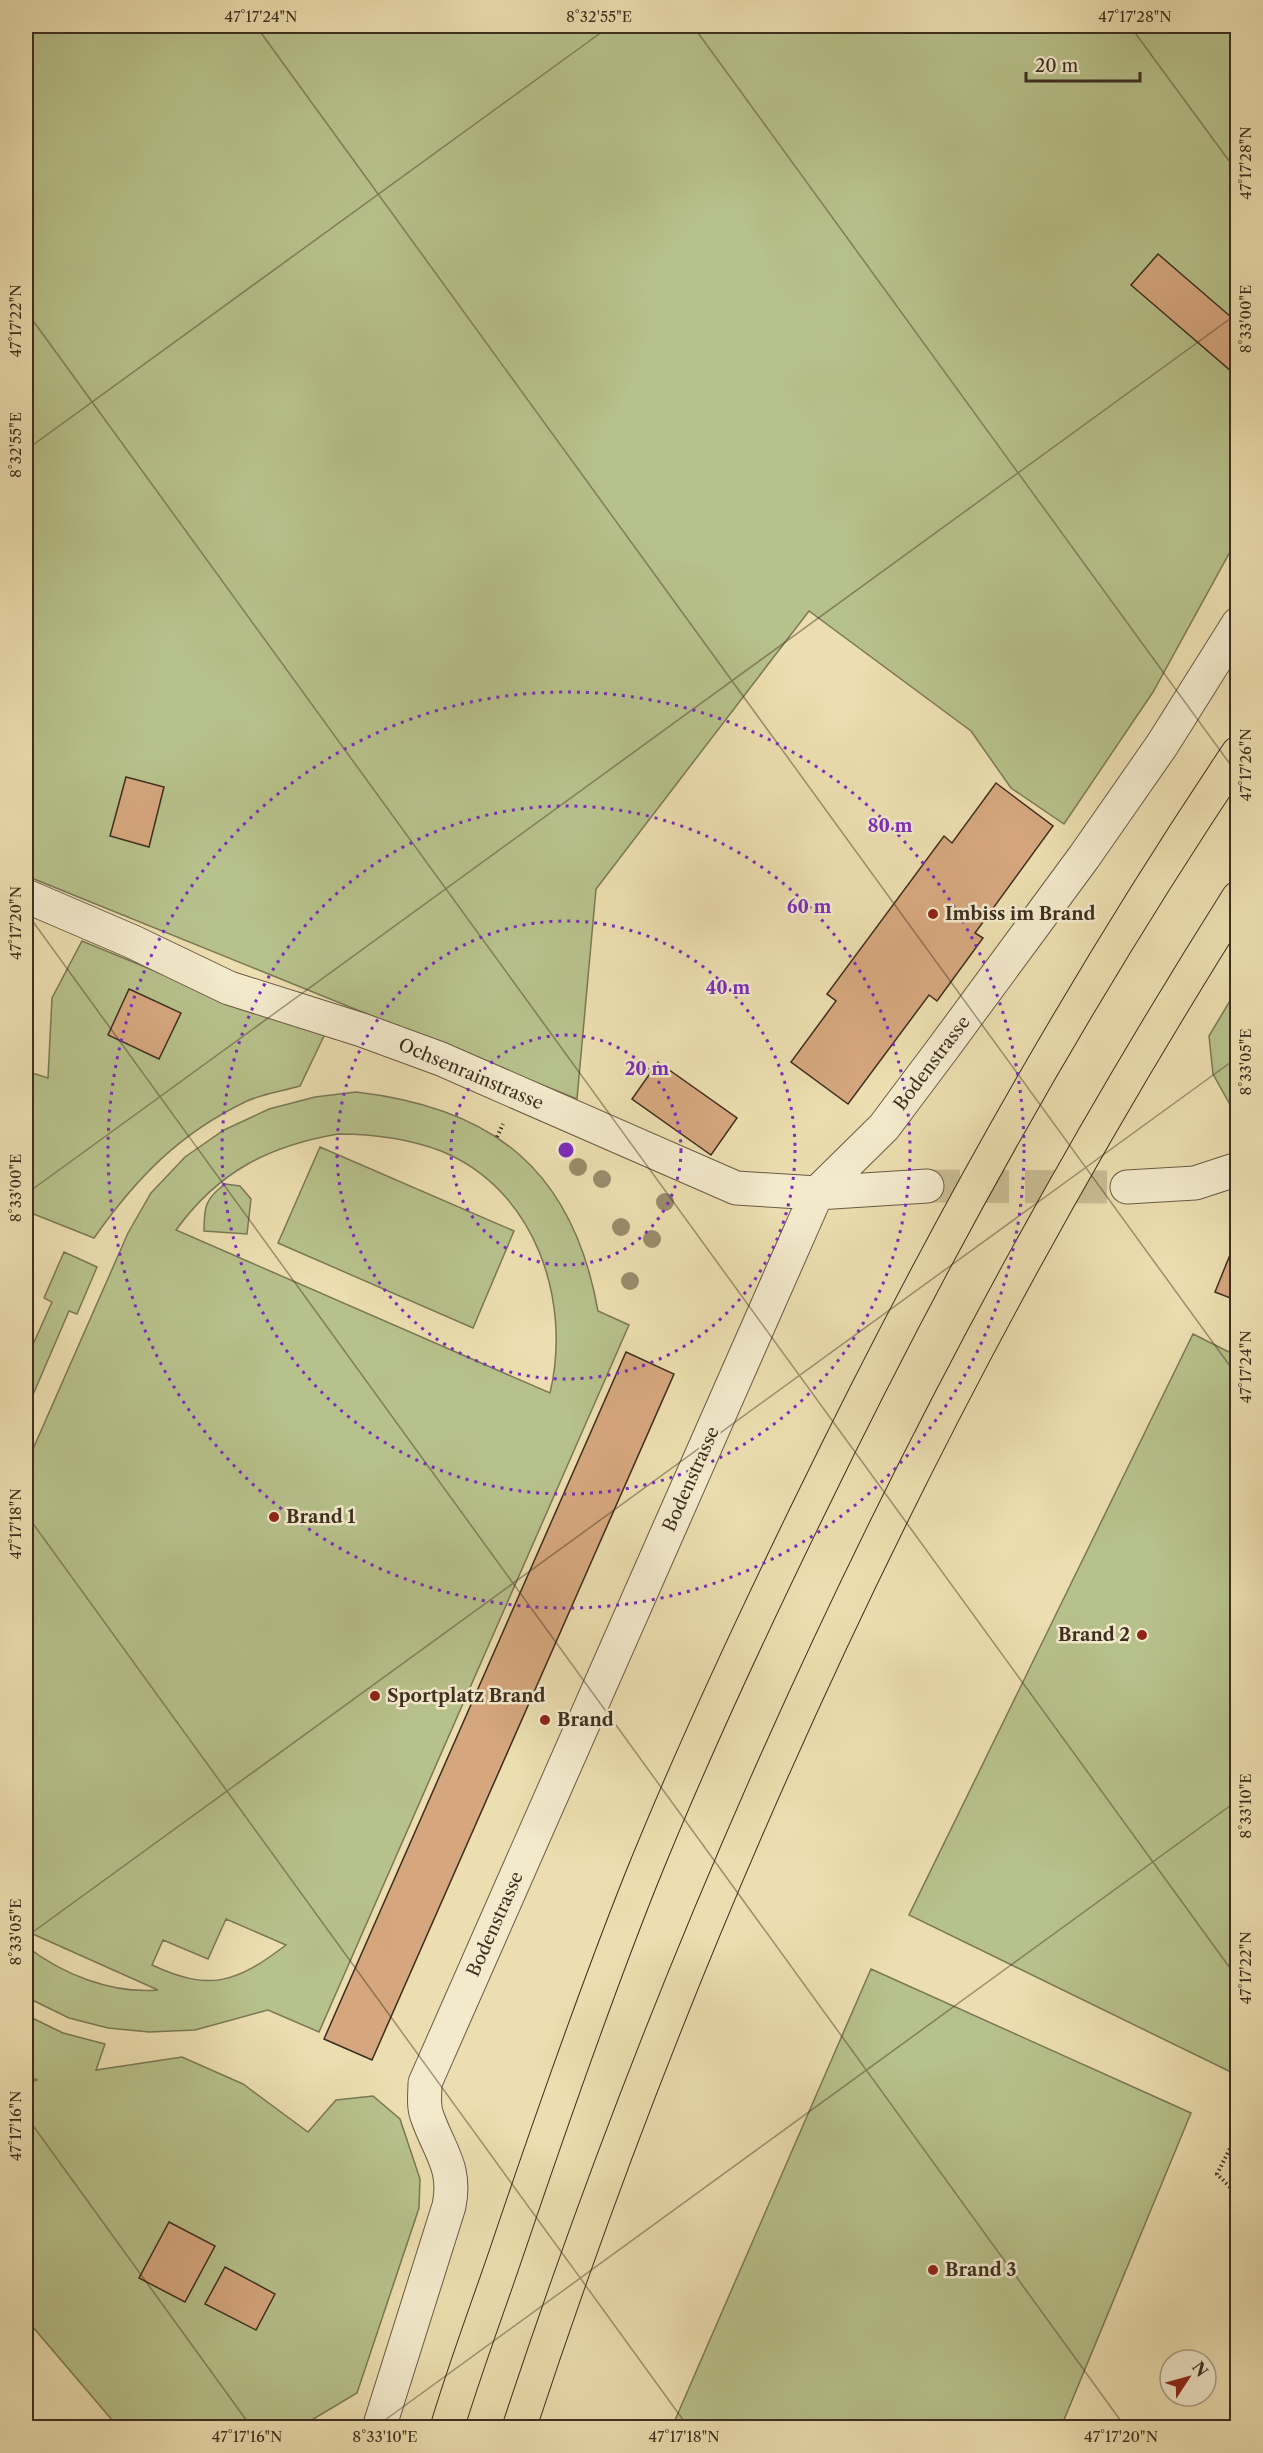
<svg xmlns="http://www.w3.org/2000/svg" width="1263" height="2453" font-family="'Libre Caslon Text',serif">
  <rect width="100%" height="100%" fill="#ecdeb0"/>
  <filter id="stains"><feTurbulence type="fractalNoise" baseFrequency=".00333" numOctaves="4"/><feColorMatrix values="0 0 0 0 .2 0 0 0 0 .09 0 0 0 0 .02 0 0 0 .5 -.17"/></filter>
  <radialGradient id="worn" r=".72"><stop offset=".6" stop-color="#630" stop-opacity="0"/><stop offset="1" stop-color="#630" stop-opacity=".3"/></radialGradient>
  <!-- green -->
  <path fill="#b7c18b" stroke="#7a7856" stroke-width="1.5" fill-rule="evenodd" d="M26 26H1237V539L1153 692 1064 824 1011 788 971 731 809 611 596 889 577 1099 29 877 26 881Z
    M82 941 206 992 325 1034 300 1086C283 1091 263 1094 247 1101 180 1133 137 1177 94 1238L26 1211V1071L48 1078 52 998Z
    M1237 989V1117L1213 1074 1209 1036Z
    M356 1092C495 1108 573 1171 598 1311L629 1325 319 2032 268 2010 195 2030 149 2032 108 2028 69 2018 26 1997V1946C62 1974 111 1994 158 1990L26 1931V1465L128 1233 151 1193 185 1157 224 1130 269 1109 315 1097ZM338 1134C374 1134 407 1138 441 1151 535 1189 572 1300 550 1393L176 1230C218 1172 268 1146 338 1134ZM226 1919 286 1945C236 1983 210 1992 152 1965L163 1940 208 1959Z
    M320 1147 514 1231 473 1328 278 1243Z
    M225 1184 240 1186 251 1199 247 1234 204 1231C204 1207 205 1199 225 1184Z
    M64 1252 97 1267 77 1314 69 1311 26 1411V1360L52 1302 44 1298Z
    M1193 1334 1237 1356V2075L909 1915Z
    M871 1969 1191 2113 1061 2427H672Z
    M26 2015 63 2033 105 2044 96 2070 182 2057 243 2084 308 2132 336 2100 373 2096 400 2119 420 2179 419 2208 357 2393 300 2427H118L26 2319V2084L37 2080 26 2075Z
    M1237 2152V2185L1231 2179 1230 2168Z"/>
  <!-- building -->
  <path fill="#d6a77e" stroke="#3d2e20" stroke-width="1.5" d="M1158 254 1238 323V377L1131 285Z
    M126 777 164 787 149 847 110 836Z
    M996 783 1053 826 975 933 983 938 937 1001 929 995 848 1104 791 1062 836 1001 827 994 944 836 952 843Z
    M129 989 181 1013 159 1059 108 1035Z
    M658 1062 737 1118 711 1155 632 1099Z
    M1238 1235V1301L1215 1292Z
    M626 1352 674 1374 372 2060 324 2039Z
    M169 2222 215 2246 185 2302 139 2278Z
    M225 2267 275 2294 256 2330 205 2304Z"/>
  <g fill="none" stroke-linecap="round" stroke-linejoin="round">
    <!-- minor-tunnel -->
    <path stroke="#c9bb93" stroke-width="33" stroke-dasharray="33 16" stroke-linecap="butt" d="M927 1186 1127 1187"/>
    <defs>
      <path id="minor" d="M26 896 131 941 229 988 362 1030 441 1059 736 1188 817 1193 927 1186
        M1127 1187 1195 1183 1238 1169
        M379 2428 449 2206C457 2167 439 2151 427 2116 423 2106 425 2093 425 2083L817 1193 884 1127 944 1047 1084 857 1162 745 1238 624"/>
      <path id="motorway" d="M447 2428C465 2368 487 2310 507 2251 549 2127 592 2003 640 1882 691 1755 749 1631 809 1508 935 1248 1077 993 1238 753
        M519 2428C696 1891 936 1376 1238 898"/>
    </defs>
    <!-- minor casing -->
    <use href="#minor" stroke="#695a44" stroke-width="35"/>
    <!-- motorway casing -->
    <use href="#motorway" stroke="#3d2e20" stroke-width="35"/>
    <!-- path -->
    <path stroke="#3d2e20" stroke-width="4" stroke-dasharray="1.5 3" stroke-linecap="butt" d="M497 1137 503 1124
      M1238 2133 1217 2174 1238 2195"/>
    <!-- minor -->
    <use href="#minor" stroke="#f3eacc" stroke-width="33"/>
    <!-- motorway -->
    <use href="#motorway" stroke="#ecdeb0" stroke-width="33"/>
  </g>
  <!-- trees -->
  <g fill="#998d6c">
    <circle cx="578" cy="1167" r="9"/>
    <circle cx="602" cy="1179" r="9"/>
    <circle cx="665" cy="1202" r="9"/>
    <circle cx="621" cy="1227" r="9"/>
    <circle cx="652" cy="1239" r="9"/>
    <circle cx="630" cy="1281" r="9"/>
  </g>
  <!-- ticks -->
  <path fill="none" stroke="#3d2e20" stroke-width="1.5" stroke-opacity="0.45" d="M256 26 1238 1377M693 26 1238 775M1130 26 1238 173M26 311 1238 1979M26 450 610 26M26 912 1126 2428M26 1194 1238 313M26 1514 689 2428M26 1937 1238 1057M26 2116 252 2428M374 2428 1238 1800"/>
  <!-- distance rings -->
  <g fill="none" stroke="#7b2cbf" stroke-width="3" stroke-dasharray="3 6">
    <circle cx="566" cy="1150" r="115"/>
    <circle cx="566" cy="1150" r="229"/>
    <circle cx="566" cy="1150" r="344"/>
    <circle cx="566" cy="1150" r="458"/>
  </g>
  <!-- markers -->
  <g fill="#8f2418" stroke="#f3eacc" stroke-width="2">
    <circle cx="933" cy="914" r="6"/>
    <circle cx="274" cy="1517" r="6"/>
    <circle cx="1142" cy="1635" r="6"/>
    <circle cx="375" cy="1696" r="6"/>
    <circle cx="545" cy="1720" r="6"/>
    <circle cx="933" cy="2270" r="6"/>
  </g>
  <g text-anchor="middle" stroke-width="5" stroke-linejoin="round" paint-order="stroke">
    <!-- poi labels -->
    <g font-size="18" font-weight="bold" fill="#3d2e20" stroke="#f3eacc" text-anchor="start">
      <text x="945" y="920">Imbiss im Brand</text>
      <text x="286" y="1523">Brand 1</text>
      <text x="1130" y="1641" text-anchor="end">Brand 2</text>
      <text x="387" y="1702">Sportplatz Brand</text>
      <text x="557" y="1726">Brand</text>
      <text x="945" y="2276">Brand 3</text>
    </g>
    <!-- street labels -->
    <g font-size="18" fill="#3d2e20" stroke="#f3eacc">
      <text transform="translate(932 1063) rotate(-53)" y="6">Bodenstrasse</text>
      <text transform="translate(471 1074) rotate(23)" y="6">Ochsenrainstrasse</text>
      <text transform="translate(691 1479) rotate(-66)" y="6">Bodenstrasse</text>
      <text transform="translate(495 1924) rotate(-66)" y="6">Bodenstrasse</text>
    </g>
  </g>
  <circle cx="566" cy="1150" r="9" fill="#7b2cbf" stroke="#f3eacc" stroke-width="3"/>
  <g font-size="18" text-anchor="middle" font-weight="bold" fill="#7b2cbf" stroke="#f3eacc" stroke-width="5" stroke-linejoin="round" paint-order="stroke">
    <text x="890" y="832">80 m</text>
    <text x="809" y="913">60 m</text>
    <text x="728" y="994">40 m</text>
    <text x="647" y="1075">20 m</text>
  </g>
  <!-- margin -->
  <rect width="1263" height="2453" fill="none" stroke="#ecdeb0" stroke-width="66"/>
  <!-- north arrow -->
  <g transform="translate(1188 2378) rotate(54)"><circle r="28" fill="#f3eacc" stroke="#aa9f87" stroke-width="1.5"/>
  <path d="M0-4.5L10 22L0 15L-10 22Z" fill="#8f2418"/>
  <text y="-9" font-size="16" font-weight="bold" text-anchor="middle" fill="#3d2e20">N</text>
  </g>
  <!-- scale -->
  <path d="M1026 72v9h114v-9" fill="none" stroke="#3d2e20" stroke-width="3"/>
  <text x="1035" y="72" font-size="18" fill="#3d2e20" stroke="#f3eacc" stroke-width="4.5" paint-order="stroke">20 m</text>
  <rect x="33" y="33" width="1197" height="2387" fill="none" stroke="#3d2e20" stroke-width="2"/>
  <g font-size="15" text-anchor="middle" fill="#3d2e20">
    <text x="261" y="22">47°17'24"N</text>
    <text x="599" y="22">8°32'55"E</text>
    <text x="1135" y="22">47°17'28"N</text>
    <text transform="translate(1246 163) rotate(-90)" y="5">47°17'28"N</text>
    <text transform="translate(1246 319) rotate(-90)" y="5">8°33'00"E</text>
    <text transform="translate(16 321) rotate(-90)" y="5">47°17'22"N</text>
    <text transform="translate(16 445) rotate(-90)" y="5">8°32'55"E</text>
    <text transform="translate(1246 765) rotate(-90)" y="5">47°17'26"N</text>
    <text transform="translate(16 923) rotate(-90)" y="5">47°17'20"N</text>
    <text transform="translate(1246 1062) rotate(-90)" y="5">8°33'05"E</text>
    <text transform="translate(16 1188) rotate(-90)" y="5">8°33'00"E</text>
    <text transform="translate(1246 1367) rotate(-90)" y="5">47°17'24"N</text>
    <text transform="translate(16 1524) rotate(-90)" y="5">47°17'18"N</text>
    <text transform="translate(1246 1806) rotate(-90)" y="5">8°33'10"E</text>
    <text transform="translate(16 1932) rotate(-90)" y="5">8°33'05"E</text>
    <text transform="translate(1246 1968) rotate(-90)" y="5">47°17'22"N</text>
    <text transform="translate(16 2126) rotate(-90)" y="5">47°17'16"N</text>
    <text x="247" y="2442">47°17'16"N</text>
    <text x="385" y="2442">8°33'10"E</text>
    <text x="684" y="2442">47°17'18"N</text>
    <text x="1121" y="2442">47°17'20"N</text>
  </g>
  <rect width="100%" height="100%" filter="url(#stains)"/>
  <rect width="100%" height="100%" fill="url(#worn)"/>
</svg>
